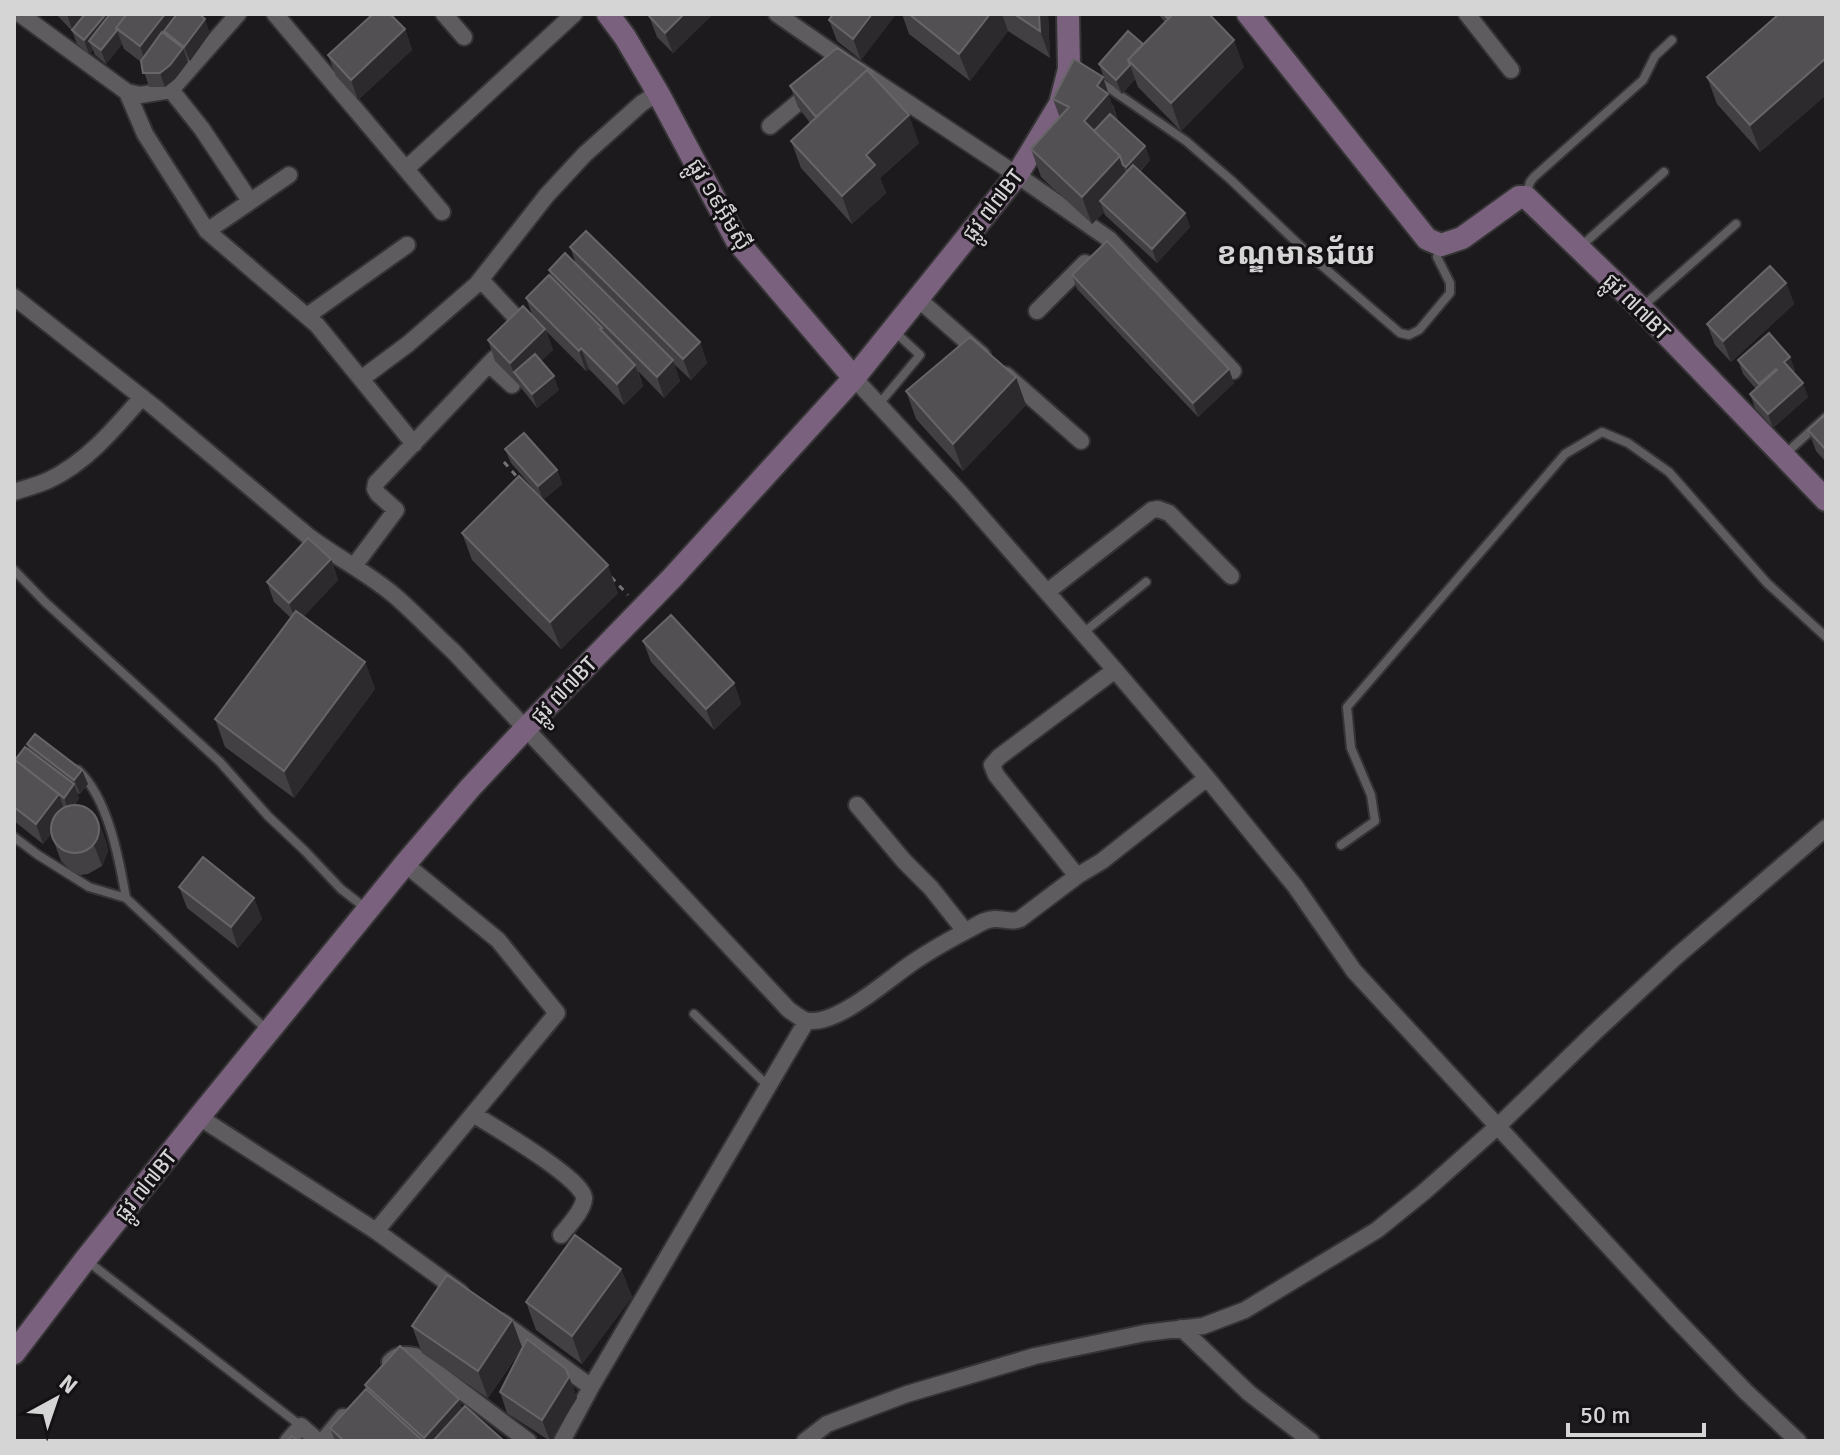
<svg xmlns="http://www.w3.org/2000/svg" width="1840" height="1455" font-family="Signika,'Noto Sans Khmer',sans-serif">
  <rect width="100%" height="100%" fill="#1d1a1d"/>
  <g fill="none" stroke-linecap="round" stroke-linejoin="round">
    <defs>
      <path id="lane" d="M1099 81 1186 141 1231 180 1313 258 1400 333 1409 335 1419 330 1450 293V283L1437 257 1441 245
        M1526 196 1530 182 1534 177 1643 80 1655 56 1672 40
        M1579 248 1664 172
        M1641 308 1736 224
        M879 404 920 355 894 331
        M1784 455 1826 417
        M14 570 45 602 220 762 268 816 305 851 341 889 368 910
        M1083 633 1146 582
        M78 770C108 798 119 858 126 898
        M14 837 38 855 89 887 126 898 268 1031
        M1341 845 1375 821 1371 795 1351 748 1347 707 1565 454 1602 432 1628 443 1669 472 1767 583 1826 637
        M694 1014 767 1085
        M86 1260 301 1426"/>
      <path id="street" d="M20 14 127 92 140 95 171 90 202 129 250 201
        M275 14 442 212
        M444 14 464 37
        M777 14 846 62 1017 175 1109 239 1233 371
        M1467 14 1511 70
        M171 90 238 14
        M127 92 145 134 207 231 317 325 414 444
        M770 126 812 91
        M407 168 574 14
        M207 231 289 175
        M481 280 522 324 523 326 522 330
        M14 297 153 406 308 536C336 557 368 573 395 596 416 614 434 634 454 652L789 1010C796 1014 802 1021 810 1021 838 1023 883 984 905 968 924 954 947 941 968 930 977 925 987 918 996 919 1006 919 1011 923 1020 919L1077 876 1102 861 1207 778
        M917 298 982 355
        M1037 311 1085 263
        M307 316 407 245
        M495 358 489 364 512 385
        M1006 375 1081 441
        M854 378 962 495 1115 670 1207 778 1295 886 1354 971 1674 1317 1746 1392 1798 1441
        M361 379 408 344 477 284 547 195 585 154 642 103 658 93
        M14 492C26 488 38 485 49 480 87 462 115 428 142 397
        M354 566 396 510 378 494 375 489 376 483 489 364
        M1047 592 1152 510 1158 509 1169 513 1231 576
        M857 805 904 861 931 888 965 931
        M1077 876 996 775 992 765 999 757 1115 670
        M473 1114C491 1125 587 1181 584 1199 583 1211 568 1226 561 1235
        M199 1117 376 1231 460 1292
        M376 1231 557 1013 498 940 405 864
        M502 1322 591 1387
        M1181 1328 1249 1393 1311 1441
        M390 1362C397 1354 404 1354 415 1356L528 1441
        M288 1441 301 1426 318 1441
        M323 1441 343 1417
        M562 1441 591 1387 806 1022
        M805 1441 827 1424 907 1394 1035 1356 1145 1333 1203 1326 1245 1310 1377 1230 1424 1192 1498 1126 1595 1032 1677 956 1826 828"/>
      <path id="secondary" d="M608 14 625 37 658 93 737 241 854 378
        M1248 14 1427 239 1441 245 1462 238 1519 197H1526L1641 308 1826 500
        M14 1353 85 1260 199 1117 405 864 470 788 526 728 672 578 854 378 1017 175 1060 104 1069 69 1068 14"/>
    </defs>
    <!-- lane casing -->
    <use href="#lane" stroke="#353435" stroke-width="12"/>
    <!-- street casing -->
    <use href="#street" stroke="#353435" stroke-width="20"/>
    <!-- secondary casing -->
    <use href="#secondary" stroke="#353435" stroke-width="26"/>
    <!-- path -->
    <path stroke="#757375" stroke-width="3" stroke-dasharray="6 6" stroke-linecap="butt" d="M504 462 518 478
      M611 577 628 595"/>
    <!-- lane -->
    <use href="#lane" stroke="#5f5c5f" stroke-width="8"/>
    <!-- street -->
    <use href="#street" stroke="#5f5c5f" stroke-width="16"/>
    <!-- secondary -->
    <use href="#secondary" stroke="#7a617e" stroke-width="22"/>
  </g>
  <!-- wall -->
  <path fill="#434043" d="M56 14H199L210 33 190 61 187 59 188 62 175 79 165 87H149L141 62 124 49 122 44 106 64 95 55 93 50 89 54 77 44 72 31Z
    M652 14H713L673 53 657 37 649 16Z
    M896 14 861 60 837 41 829 20Z
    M902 14H1048L1050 58 1008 31 970 81 909 34Z
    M1158 14H1209L1244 67 1181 131 1138 87 1135 79 1122 94 1104 78 1099 64 1143 44 1165 22Z
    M1826 14V95L1760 152 1717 104 1707 77Z
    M405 29 412 50 358 100 336 76 328 55Z
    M876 80 919 143 880 178 886 193 852 224 801 168 791 141 810 123 798 107 790 86Z
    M1053 99 1113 105 1118 121 1145 146 1150 160 1140 172 1185 213 1190 227 1157 263 1105 215 1104 212 1092 224 1041 177 1031 149 1060 118Z
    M570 247 700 342 707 363 691 380 674 364 680 381 664 398 638 371 643 386 624 405 589 369 586 371 546 331 553 350 541 361 559 390 537 408 518 384 495 361 488 340 533 317 526 298 551 277 549 270 576 264Z
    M1072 275 1234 383 1198 417 1077 289Z
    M1786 283 1794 304 1731 362 1715 345 1707 324Z
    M1790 357 1795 371 1793 372 1808 397 1773 428 1755 408 1750 394 1756 389 1743 374 1738 360Z
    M906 391 1026 405 963 471 916 419Z
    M1826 414V462L1816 451 1808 430Z
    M505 449 557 470 562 484 543 500 511 463Z
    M462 533 618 593 561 649 472 560Z
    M331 559 338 580 304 616 365 662 375 689 294 798 225 747 215 719 291 618 274 602 267 582Z
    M643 641 734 683 741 704 714 730 651 662Z
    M27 744 88 784 80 794 77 793 79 798 74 806 99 822 106 842 108 851 102 866 88 874 80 875 72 872 61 861 51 834 43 844 14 821V759L15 760 29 750Z
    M179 887 254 898 262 919 238 948 187 908Z
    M621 1269 632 1297 582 1364 536 1330 526 1302Z
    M412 1326 522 1347 566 1369 577 1398 550 1441 507 1413 500 1392 522 1348 488 1398 422 1353Z
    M365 1385 459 1399 462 1408 504 1441H335L330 1428 366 1389Z"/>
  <!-- shaded-wall -->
  <path fill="#2d2a2d" d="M67 14H92L73 32Z
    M106 14H123L89 41 93 50 89 54 84 40Z
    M165 14H186L164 31 168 41 147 67 140 46Z
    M684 14H713L673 53 665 33Z
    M872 14H896L861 60 853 39Z
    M990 14H1002L1008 31 970 81 959 54Z
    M1039 14H1048L1050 58 1040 31Z
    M205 19 210 33 190 61 184 47Z
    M405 29 412 50 358 100 351 80Z
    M117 30 122 44 106 64 101 50Z
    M1234 40 1244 67 1181 131 1171 103Z
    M183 48 188 62 175 79 165 87 160 73Z
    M1826 58V95L1760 152 1750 125Z
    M1130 65 1135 79 1122 94 1116 80Z
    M1103 77 1118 122 1095 147 1084 121 1097 86Z
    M909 115 919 143 880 178 886 193 852 224 842 196 866 155Z
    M1145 146 1150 160 1131 181 1126 167Z
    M1120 156 1130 183 1100 201 1104 212 1092 224 1082 197Z
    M1185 213 1190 227 1157 263 1152 249Z
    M1786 283 1794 304 1731 362 1723 341Z
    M545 329 553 350 521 381 514 372 518 384 510 363Z
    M700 342 707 363 691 380 683 359Z
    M581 348 589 369 586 371 579 351Z
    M1790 357 1795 371 1789 376 1784 362Z
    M673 360 680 381 664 398 657 377Z
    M635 365 643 386 624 405 617 384Z
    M1229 369 1234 383 1198 417 1193 403Z
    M554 376 559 390 537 408 532 394Z
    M1016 377 1026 405 963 471 953 444Z
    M1803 383 1808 397 1773 428 1768 414Z
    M557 470 562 484 543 500 538 486Z
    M331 559 338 580 297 624 289 603Z
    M608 565 618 593 561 649 550 622Z
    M365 662 375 689 294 798 284 771Z
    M734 683 741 704 714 730 706 709Z
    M82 770 88 784 80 794 74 780Z
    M74 784 79 798 69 812 64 798Z
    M59 794 66 815 43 844 36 824Z
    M99 822 106 842 108 851 102 866 94 845Z
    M254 898 262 919 238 948 231 927Z
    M621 1269 632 1297 582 1364 572 1336Z
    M512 1320 522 1347 488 1398 478 1371Z
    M569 1377 577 1398 550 1441 542 1420Z
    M459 1399 464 1413 439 1441H425L424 1438Z"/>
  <!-- building -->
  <path fill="#535053" stroke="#676567" stroke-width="2" d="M85 14H106L84 40 72 30Z
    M110 14H127L116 28 118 29 101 50 89 41Z
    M127 14H165L140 46 116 28Z
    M177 14H199L205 19 184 47 164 31Z
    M373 14H390L405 29 351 80 328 55Z
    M652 14H684L665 33 649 16Z
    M833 14H872L853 39 829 20Z
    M909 14H990L959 54Z
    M1014 14H1039L1040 31Z
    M1164 14H1173L1168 19Z
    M1173 14H1209L1234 40 1171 103 1128 60Z
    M1779 14H1826V58L1750 125 1707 77Z
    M1128 31 1143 44 1128 60 1130 65 1116 80 1099 64Z
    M162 32 183 48 170 65 160 73H143L141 61Z
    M837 48 873 72 871 74 867 70 816 117 790 86Z
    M1074 59 1103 77 1097 86 1108 94 1084 121 1120 156 1082 197 1031 149 1069 107 1053 99Z
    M867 70 909 115 866 155 875 165 842 196 791 141Z
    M1110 114 1145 146 1126 167 1123 165 1120 156 1094 131Z
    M1133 165 1185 213 1152 249 1100 201Z
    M586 231 700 342 683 359 570 247Z
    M1107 241 1229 369 1193 403 1072 275Z
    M565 253 673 360 657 377 549 270Z
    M1770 266 1786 283 1723 341 1707 324Z
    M549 275 602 328 600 329 635 365 617 384 581 348 579 351 526 298Z
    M523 306 545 329 510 363 488 340Z
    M1769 333 1790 357 1784 362 1803 383 1768 414 1750 394 1777 370 1776 369 1759 384 1738 360Z
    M970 337 1016 377 953 444 906 391Z
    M535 354 554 376 532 394 514 372Z
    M1826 414V450L1808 430Z
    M524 433 557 470 538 486 505 449Z
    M519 476 608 565 550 622 462 533Z
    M308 538 331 559 289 603 267 582Z
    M296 611 365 662 284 771 215 719Z
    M671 615 734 683 706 709 643 641Z
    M35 734 82 770 74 780 27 744Z
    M25 747 74 784 64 798 15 760Z
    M14 759 59 794 36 824 14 807Z
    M51 829a24 24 0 1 1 48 0a24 24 0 1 1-48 0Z
    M203 857 254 898 231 927 179 887Z
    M575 1235 621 1269 572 1336 526 1302Z
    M447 1275 512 1320 478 1371 412 1326Z
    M527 1339 566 1369 569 1377 542 1420 500 1392Z
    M400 1346 459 1399 424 1438 365 1385Z
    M366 1389 423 1441H344L330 1428Z
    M465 1406 504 1441H433Z
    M292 1436 298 1441H288Z"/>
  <g text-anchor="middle" stroke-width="6" stroke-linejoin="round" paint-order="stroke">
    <!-- street labels -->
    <g font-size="22" fill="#d6d5d6" stroke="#141114">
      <text transform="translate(720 204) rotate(59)" y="8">ផ្លូវ ១៩អ៊ឹមស៊ី</text>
      <text transform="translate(992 205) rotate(-52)" y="8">ផ្លូវ ៧៧BT</text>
      <text transform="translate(1637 306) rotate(45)" y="8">ផ្លូវ ៧៧BT</text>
      <text transform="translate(563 690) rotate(-46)" y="8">ផ្លូវ ៧៧BT</text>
      <text transform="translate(145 1185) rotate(-51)" y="8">ផ្លូវ ៧៧BT</text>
    </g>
    <!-- district labels -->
    <g font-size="30" font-weight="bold" fill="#d6d5d6" stroke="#141114">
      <text x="1296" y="264">ខណ្ឌមានជ័យ</text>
    </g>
  </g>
  <!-- border -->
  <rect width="1840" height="1455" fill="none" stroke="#d6d5d6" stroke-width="32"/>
  <!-- north arrow -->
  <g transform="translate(56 1399) rotate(40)" stroke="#141114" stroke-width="6" paint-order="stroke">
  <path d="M0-6L14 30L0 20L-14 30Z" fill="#d6d5d6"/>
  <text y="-12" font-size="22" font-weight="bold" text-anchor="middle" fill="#d6d5d6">N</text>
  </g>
  <!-- scale -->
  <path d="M1568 1423v12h136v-12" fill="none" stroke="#d6d5d6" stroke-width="4"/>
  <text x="1580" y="1423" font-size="24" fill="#d6d5d6" stroke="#141114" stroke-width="6" paint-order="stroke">50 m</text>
</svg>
